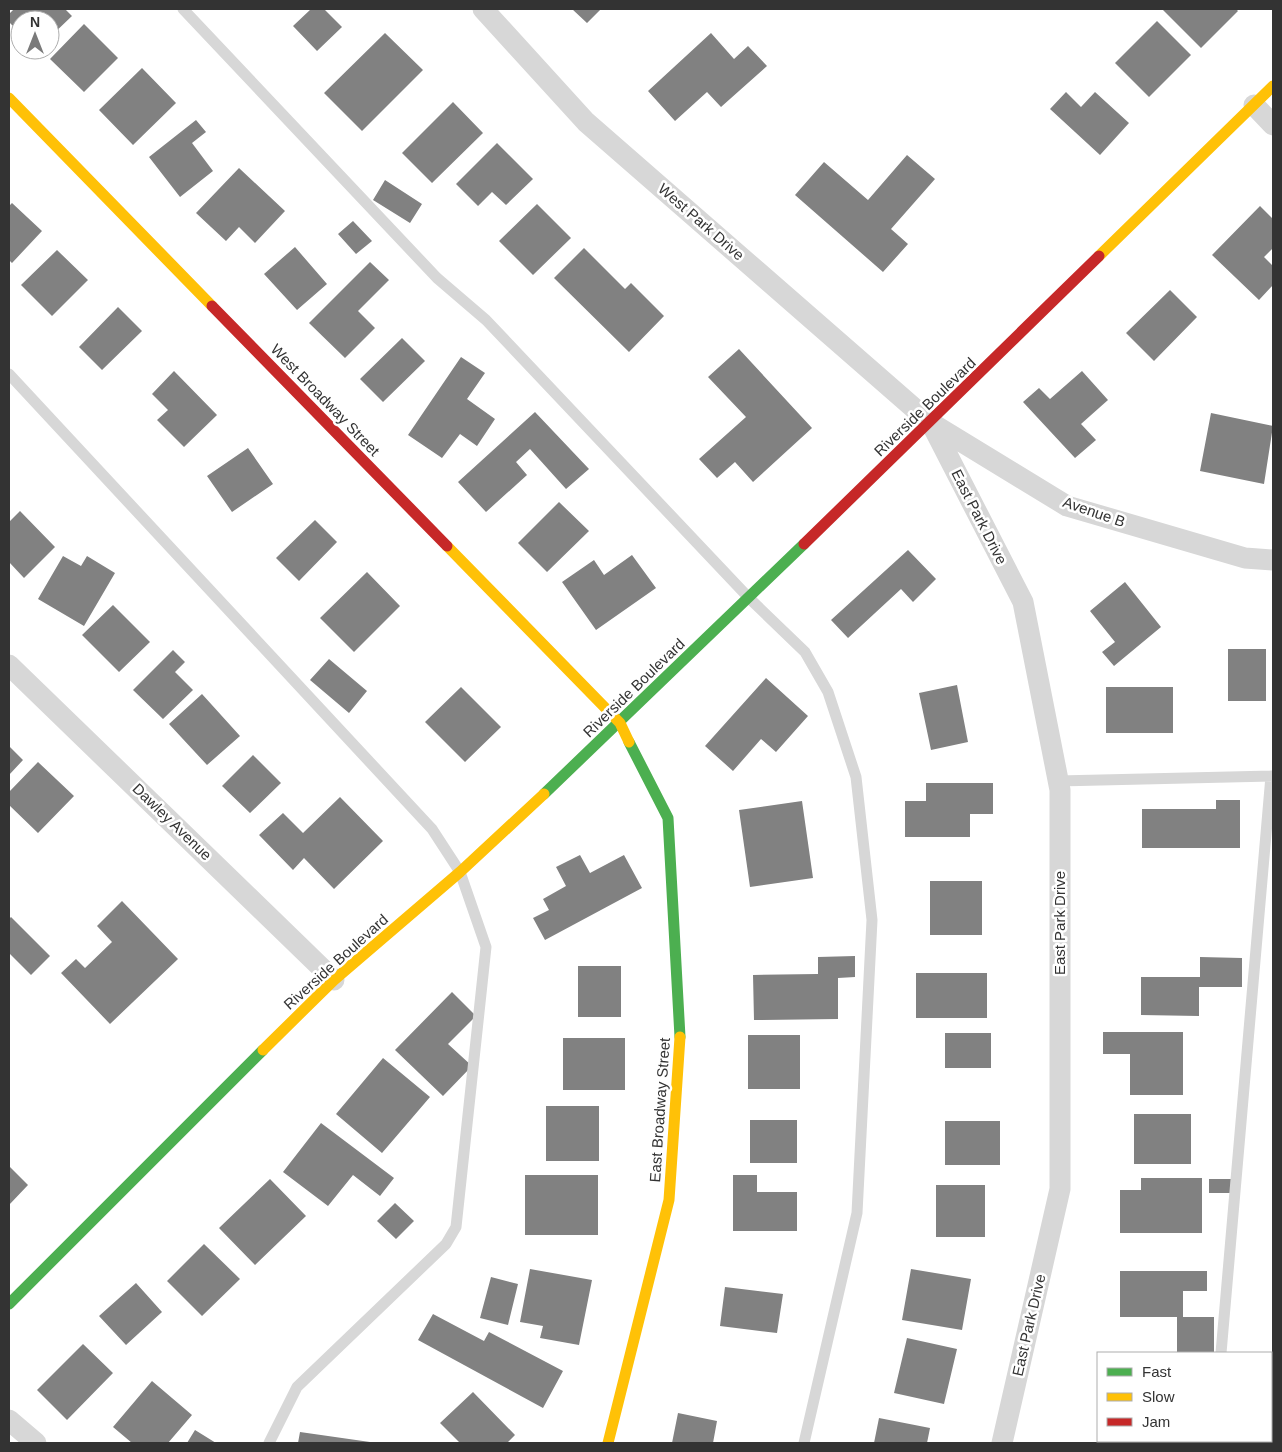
<svg xmlns="http://www.w3.org/2000/svg" width="1282" height="1452" font-family="Helvetica,sans-serif">
  <rect width="100%" height="100%" fill="#fff"/>
  <!-- building -->
  <path fill="#818181" d="M14 9H65L72 16 50 37V20H20V33L9 22V14Z
    M311 9H324L342 27 317 51 293 26Z
    M572 9H601L587 23Z
    M1162 9H1236L1238 11 1201 48Z
    M1157 21 1191 55 1149 97 1115 63Z
    M84 24 118 58 84 92 50 59Z
    M385 33 423 70 362 131 324 93Z
    M711 33 734 59 748 46 767 66 721 107 707 92 675 121 648 91Z
    M142 68 176 103 133 145 99 110Z
    M1066 92 1081 107 1095 92 1129 123 1100 155 1050 109Z
    M453 102 483 133 432 183 402 153Z
    M196 120 206 132 192 143 213 171 180 197 149 157Z
    M497 143 533 179 506 205 492 192 478 206 456 184Z
    M907 155 935 179 891 229 908 244 883 272 795 195 824 162 868 200Z
    M239 168 285 211 255 243 239 227 226 241 196 213Z
    M385 180 422 204 410 223 373 200Z
    M12 203 42 231 12 263 9 260V206Z
    M537 204 571 238 533 275 499 241Z
    M1260 206 1273 219V248L1264 257 1273 266V285L1259 300 1212 255Z
    M353 221 372 241 356 254 338 234Z
    M295 247 327 284 297 310 264 274Z
    M584 248 625 289 631 283 664 316 629 352 554 278Z
    M57 250 88 280 52 316 21 285Z
    M370 262 389 280 358 311 375 328 345 358 309 323Z
    M1170 290 1197 317 1154 361 1126 333Z
    M118 307 142 331 102 370 79 347Z
    M402 338 425 361 383 402 360 379Z
    M739 349 812 428 753 482 735 462 717 478 699 459 746 417 708 377Z
    M461 357 485 373 467 399 495 419 477 446 460 434 442 458 408 435Z
    M174 371 217 415 184 447 157 420 168 410 152 394Z
    M1082 371 1108 400 1081 424 1096 440 1075 458 1023 402 1039 388 1050 399Z
    M535 412 589 469 566 489 530 449 516 462 527 475 486 512 458 482Z
    M1211 413 1273 426 1264 484 1200 471Z
    M248 448 273 484 232 512 207 476Z
    M559 502 589 531 547 572 518 543Z
    M20 511 55 547 24 578 9 562V522Z
    M315 520 337 542 299 581 276 558Z
    M908 550 936 579 913 602 901 589 848 638 831 620Z
    M632 555 656 588 596 630 562 582 594 560 604 575Z
    M63 556 81 566 87 556 115 573 84 626 38 599Z
    M367 572 400 606 354 652 320 618Z
    M1125 582 1161 627 1114 666 1102 652 1115 642 1090 611Z
    M113 605 150 642 119 672 82 635Z
    M1228 649H1266V701H1228Z
    M173 650 185 662 175 672 193 690 163 719 133 690Z
    M329 659 367 691 349 713 310 680Z
    M766 678 808 716 776 752 761 739 733 771 705 746Z
    M957 685 968 742 931 750 919 693Z
    M461 687 501 727 465 762 425 722Z
    M1106 687H1173V733H1106Z
    M202 694 240 736 207 765 169 724Z
    M9 746 23 760 9 775Z
    M253 755 281 783 250 813 222 786Z
    M38 762 74 796 38 833 9 805V792Z
    M926 783H993V814H970V837H905V801H926Z
    M340 797 383 841 334 889 304 858 293 870 259 835 283 813 303 833Z
    M1216 800H1240V848H1142V809H1216Z
    M802 801 813 878 750 887 739 810Z
    M580 855 590 873 624 855 642 888 545 940 533 918 549 910 543 899 566 886 556 867Z
    M930 881H982V935H930Z
    M122 901 178 959 110 1024 61 973 76 959 85 968 112 942 97 926Z
    M11 917 50 956 31 975 9 953V919Z
    M855 956V977L838 978V1019L754 1020 753 975 818 974V957Z
    M1200 957 1242 958V987H1199V1016L1141 1015V977H1200Z
    M578 966H621V1017H578Z
    M916 973H987V1018H916Z
    M452 992 476 1016 448 1044 472 1066 443 1096 395 1050Z
    M1103 1032H1183V1095H1130V1054H1103Z
    M945 1033H991V1068H945Z
    M748 1035H800V1089H748Z
    M563 1038H625V1090H563Z
    M383 1058 430 1097 382 1153 336 1114Z
    M546 1106H599V1161H546Z
    M1134 1114H1191V1164H1134Z
    M750 1120H797V1163H750Z
    M945 1121H1000V1165H945Z
    M321 1123 394 1178 380 1196 353 1175 328 1206 283 1172Z
    M9 1166 28 1185 9 1205Z
    M525 1175H598V1235H525Z
    M733 1175H757V1192H797V1231H733Z
    M1141 1178H1202V1233H1120V1190H1141Z
    M270 1179 306 1216 255 1265 219 1228Z
    M1209 1179H1231V1193H1209Z
    M936 1185H985V1237H936Z
    M395 1203 414 1221 396 1239 377 1221Z
    M204 1244 240 1279 202 1316 167 1281Z
    M530 1269 592 1280 579 1345 540 1338 543 1326 520 1322Z
    M911 1269 971 1279 962 1330 902 1320Z
    M1120 1271H1207V1291H1183V1317H1214V1353H1177V1317H1120Z
    M491 1277 518 1284 508 1325 480 1318Z
    M136 1283 162 1312 126 1345 99 1316Z
    M725 1287 783 1294 777 1333 720 1326Z
    M433 1314 484 1341 489 1332 563 1371 543 1408 418 1340Z
    M907 1338 957 1349 944 1404 894 1393Z
    M83 1344 113 1373 67 1420 37 1390Z
    M152 1381 192 1415 168 1443H132L113 1427Z
    M473 1392 515 1435 507 1443H460L440 1423Z
    M1271 1392H1273V1436H1271Z
    M678 1413 717 1421 713 1443H672Z
    M879 1418 930 1428 927 1443H874Z
    M195 1430 216 1443H187Z
    M300 1432 370 1442V1443H298Z
    M1105 1441H1159V1443H1105Z"/>
  <g fill="none" stroke-linecap="round" stroke-linejoin="round">
    <!-- lane -->
    <path stroke="#d7d7d7" stroke-width="11" d="M183 9 437 278 486 320 749 598 805 652 828 692 856 777 872 920 857 1213 804 1443
      M9 374 432 829 460 872 486 947 456 1227 446 1244 297 1387 269 1443
      M1058 781 1273 776
      M1221 1353 1271 776
      M1213 1443V1441"/>
    <!-- street -->
    <path stroke="#d7d7d7" stroke-width="21" d="M483 9 586 122 931 423 1067 506 1245 558 1273 560
      M1254 105 1273 125
      M931 423 1023 602 1060 790V1189L1002 1443
      M9 665 334 980
      M9 1420 36 1443"/>
    <!-- fast -->
    <path stroke="#4caf50" stroke-width="11" d="M629 742 668 818 680 1037
      M544 794 804 544
      M9 1304 263 1050"/>
    <!-- slow -->
    <path stroke="#ffc107" stroke-width="11" d="M9 98 212 306
      M1099 256 1273 86
      M447 546 620 723 629 742
      M263 1050 334 980 460 872 544 794
      M608 1443 669 1200 680 1037"/>
    <!-- jam -->
    <path stroke="#c62828" stroke-width="11" d="M212 306 447 546
      M804 544 1099 256"/>
  </g>
  <g text-anchor="middle" stroke-width="5" stroke-linejoin="round" paint-order="stroke">
    <!-- street labels -->
    <g font-size="15" fill="#333" stroke="#fff">
      <text transform="translate(701 222) rotate(41)" y="5">West Park Drive</text>
      <text transform="translate(325 400) rotate(46)" y="5">West Broadway Street</text>
      <text transform="translate(925 407) rotate(-44)" y="5">Riverside Boulevard</text>
      <text transform="translate(1094 512) rotate(19)" y="5">Avenue B</text>
      <text transform="translate(979 517) rotate(63)" y="5">East Park Drive</text>
      <text transform="translate(634 688) rotate(-44)" y="5">Riverside Boulevard</text>
      <text transform="translate(172 822) rotate(44)" y="5">Dawley Avenue</text>
      <text transform="translate(1060 923) rotate(-90)" y="5">East Park Drive</text>
      <text transform="translate(336 962) rotate(-42)" y="5">Riverside Boulevard</text>
      <text transform="translate(660 1110) rotate(-86)" y="5">East Broadway Street</text>
      <text transform="translate(1029 1325) rotate(-77)" y="5">East Park Drive</text>
    </g>
  </g>
  <!-- border -->
  <rect width="1282" height="1452" fill="none" stroke="#333333" stroke-width="20"/>
  <!-- legend -->
  <rect x="1097" y="1352" width="175" height="90" fill="#ffffff" stroke="#adadad"/>
  <rect x="1107" y="1368" width="25" height="8" fill="#4caf50" stroke="#adadad"/>
  <text x="1142" y="1377" font-size="15" fill="#333333">Fast</text>
  <rect x="1107" y="1393" width="25" height="8" fill="#ffc107" stroke="#adadad"/>
  <text x="1142" y="1402" font-size="15" fill="#333333">Slow</text>
  <rect x="1107" y="1418" width="25" height="8" fill="#c62828" stroke="#adadad"/>
  <text x="1142" y="1427" font-size="15" fill="#333333">Jam</text>
  <!-- north arrow -->
  <g transform="translate(35 35)"><circle r="24" fill="#ffffff" stroke="#adadad"/>
  <path d="M0-4L9 19L0 12L-9 19Z" fill="#7a7a7a"/>
  <text y="-8" font-size="14" font-weight="bold" text-anchor="middle" fill="#333333">N</text>
  </g>
</svg>
